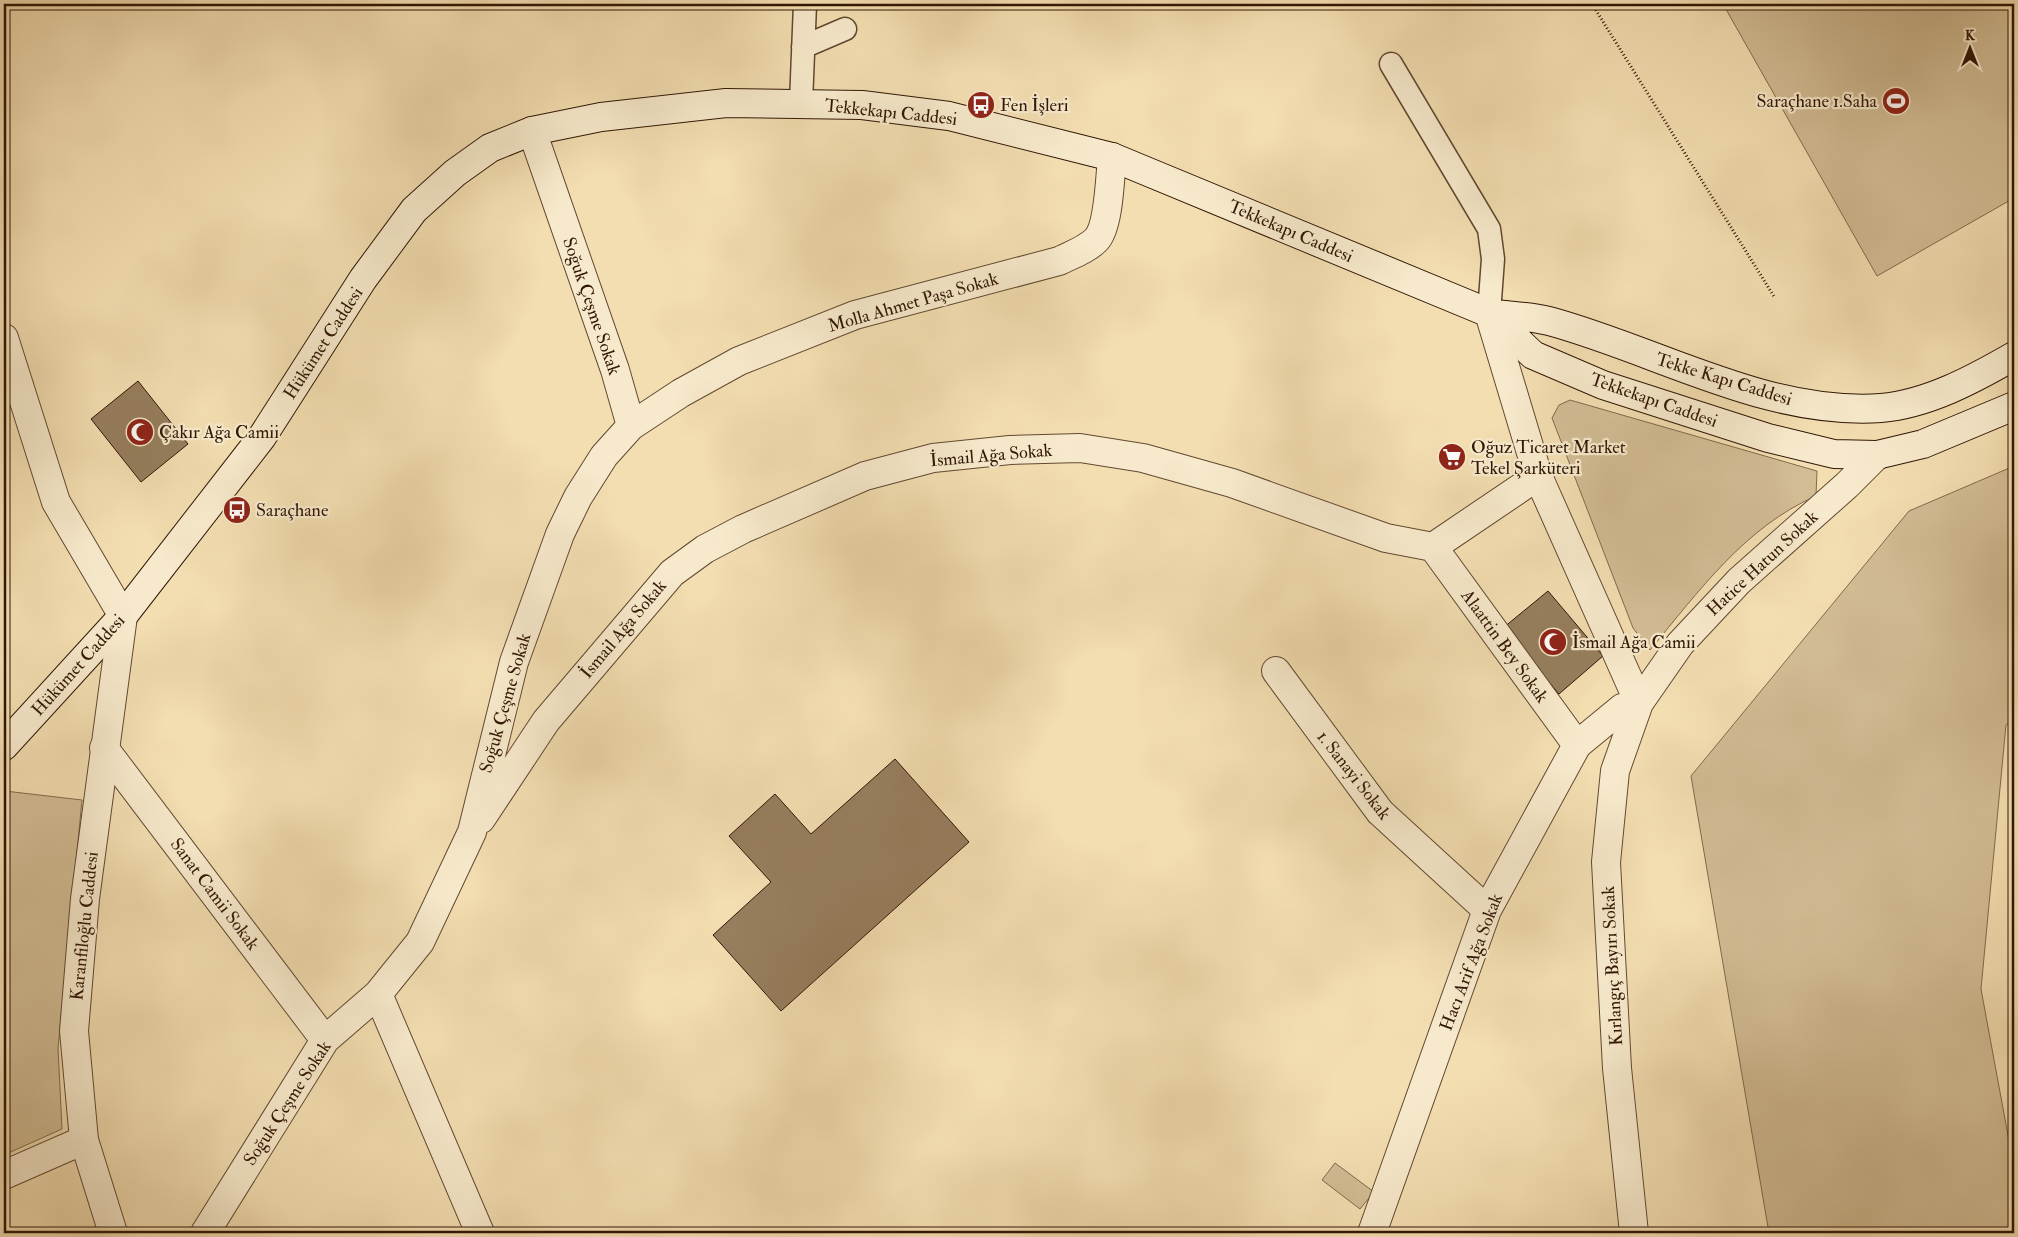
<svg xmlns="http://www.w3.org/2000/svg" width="2018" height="1237" font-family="'IM FELL Double Pica',serif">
  <rect width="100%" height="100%" fill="#f3deb1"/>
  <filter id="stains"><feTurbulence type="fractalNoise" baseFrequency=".004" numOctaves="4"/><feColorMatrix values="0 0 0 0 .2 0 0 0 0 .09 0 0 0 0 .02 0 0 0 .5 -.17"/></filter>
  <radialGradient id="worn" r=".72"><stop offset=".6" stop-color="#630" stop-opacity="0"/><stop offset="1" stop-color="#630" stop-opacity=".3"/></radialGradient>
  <!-- green -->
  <path fill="#d2bc94" stroke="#82694c" d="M1723 4H2014V198L1877 276Z
    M1570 400 1817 471 1816 496C1745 527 1699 591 1650 650L1633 628 1552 418 1559 405Z
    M2014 466V720L2006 725 1981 989 2014 1168V1233H1769L1691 776 1909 511Z
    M5 791 82 800 58 1048 62 1129 4 1155Z
    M1335 1163 1374 1192 1360 1209 1322 1180Z"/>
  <!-- building -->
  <path fill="#967e5e" stroke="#311605" d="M138 381 188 444 141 482 91 419Z
    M1548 591 1603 656 1559 694 1503 628Z
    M895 759 969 842 781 1011 713 935 771 882 729 836 775 794 811 834Z"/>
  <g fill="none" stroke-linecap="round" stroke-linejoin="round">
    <defs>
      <path id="service" d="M803 47 845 29
        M1391 64 1489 229 1493 259 1489 313
        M801 103 805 4"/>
      <path id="minor" d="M532 131 615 370 631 426
        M1489 313 1538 476 1639 703
        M1433 547 1577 745
        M1276 671 1380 812 1487 910
        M104 748 325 1040
        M481 819 546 721 672 573 705 549 743 529 865 476 933 458 1010 450 1080 448 1143 458 1232 483 1386 538 1433 547 1538 476
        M378 994 480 1233
        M4 1175 84 1140
        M205 1233 325 1040 378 994 420 942 472 832 514 662 560 534 578 497 604 456 631 426 681 393 739 361 855 315 1059 261C1071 255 1086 250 1096 240 1109 227 1110 177 1112 157
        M1372 1233 1487 910 1577 745 1622 708 1639 703
        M1634 1233 1617 1068 1606 862 1615 771 1639 703 1680 644 1739 581 1847 485 1877 455"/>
      <path id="tertiary" d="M4 338 56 502 123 616 85 899 74 1031 84 1140 113 1233"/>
      <path id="secondary" d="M1489 313C1508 316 1530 316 1549 321 1657 350 1766 416 1881 408 1928 404 1974 379 2014 356
        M4 746 123 616 262 437 363 279 414 210 455 173 490 148 532 131 601 117 726 103 862 105 949 116 1112 157 1489 313 1533 355 1603 385 1768 438 1834 454 1877 455 1923 444 2014 406"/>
    </defs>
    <!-- service casing -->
    <use href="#service" stroke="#624830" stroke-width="25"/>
    <!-- minor casing -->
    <use href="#minor" stroke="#624830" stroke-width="30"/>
    <!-- tertiary casing -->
    <use href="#tertiary" stroke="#624830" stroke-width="30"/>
    <!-- secondary casing -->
    <use href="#secondary" stroke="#311605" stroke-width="30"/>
    <!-- path -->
    <path stroke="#311605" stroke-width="3" stroke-dasharray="1 2.5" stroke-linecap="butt" d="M1592 4 1775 298"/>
    <!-- service -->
    <use href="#service" stroke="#f7eacc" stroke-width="22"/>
    <!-- minor -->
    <use href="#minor" stroke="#f7eacc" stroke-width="28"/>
    <!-- tertiary -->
    <use href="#tertiary" stroke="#f7eacc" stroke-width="28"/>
    <!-- secondary -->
    <use href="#secondary" stroke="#f7eacc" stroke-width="28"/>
  </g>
  <!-- icons -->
  <defs>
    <symbol id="stadium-disc" viewBox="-11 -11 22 22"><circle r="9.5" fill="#8f2418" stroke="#f7eacc"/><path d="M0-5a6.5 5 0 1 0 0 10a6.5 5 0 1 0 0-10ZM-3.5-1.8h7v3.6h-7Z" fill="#fff"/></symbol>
    <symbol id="bus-disc" viewBox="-11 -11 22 22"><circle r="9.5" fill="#8f2418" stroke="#f7eacc"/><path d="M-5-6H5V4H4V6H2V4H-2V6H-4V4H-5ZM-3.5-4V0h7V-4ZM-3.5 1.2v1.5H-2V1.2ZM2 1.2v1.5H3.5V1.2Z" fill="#fff"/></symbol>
    <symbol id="mosque-disc" viewBox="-11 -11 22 22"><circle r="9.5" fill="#8f2418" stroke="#f7eacc"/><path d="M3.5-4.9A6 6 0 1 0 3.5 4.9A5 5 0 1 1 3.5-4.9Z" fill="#fff"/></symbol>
    <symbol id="supermarket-disc" viewBox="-11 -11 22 22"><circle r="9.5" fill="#8f2418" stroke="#f7eacc"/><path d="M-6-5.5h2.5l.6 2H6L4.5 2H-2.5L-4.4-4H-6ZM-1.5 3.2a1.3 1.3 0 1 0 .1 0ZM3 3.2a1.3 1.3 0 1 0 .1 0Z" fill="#fff"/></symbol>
  </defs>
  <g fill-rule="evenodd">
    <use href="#stadium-disc" x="1880" y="85" width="32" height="32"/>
    <use href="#bus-disc" x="965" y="89" width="32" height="32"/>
    <use href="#mosque-disc" x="124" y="416" width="32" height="32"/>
    <use href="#supermarket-disc" x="1436" y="441" width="32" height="32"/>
    <use href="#bus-disc" x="221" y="494" width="32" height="32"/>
    <use href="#mosque-disc" x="1537" y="626" width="32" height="32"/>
  </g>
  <g text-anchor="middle" stroke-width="4.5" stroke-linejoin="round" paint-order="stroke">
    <!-- poi labels -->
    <g font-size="18" fill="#311605" stroke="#f7eacc" text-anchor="start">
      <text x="1877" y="107" text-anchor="end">Saraçhane 1.Saha</text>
      <text x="1000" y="111">Fen İşleri</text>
      <text x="159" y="438">Çakır Ağa Camii</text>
      <text x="1471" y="453">Oğuz Ticaret Market<tspan x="1471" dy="21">Tekel Şarküteri</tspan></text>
      <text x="256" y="516">Saraçhane</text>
      <text x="1572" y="648">İsmail Ağa Camii</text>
    </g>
    <!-- street labels -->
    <g font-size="18" fill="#311605" stroke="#f7eacc">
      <text transform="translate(891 112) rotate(6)" y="6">Tekkekapı Caddesi</text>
      <text transform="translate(1291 231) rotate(23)" y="6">Tekkekapı Caddesi</text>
      <text transform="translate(913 302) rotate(-16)" y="6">Molla Ahmet Paşa Sokak</text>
      <text transform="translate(592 306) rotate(71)" y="6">Soğuk Çeşme Sokak</text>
      <text transform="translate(323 343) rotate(-57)" y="6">Hükümet Caddesi</text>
      <text transform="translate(1724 379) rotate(17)" y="6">Tekke Kapı Caddesi</text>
      <text transform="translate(1654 400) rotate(19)" y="6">Tekkekapı Caddesi</text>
      <text transform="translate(991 455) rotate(-5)" y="6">İsmail Ağa Sokak</text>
      <text transform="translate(1762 563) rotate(-43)" y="6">Hatice Hatun Sokak</text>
      <text transform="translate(623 629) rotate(-50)" y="6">İsmail Ağa Sokak</text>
      <text transform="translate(1505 646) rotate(54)" y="6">Alaattin Bey Sokak</text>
      <text transform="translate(78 665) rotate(-48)" y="6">Hükümet Caddesi</text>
      <text transform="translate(505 703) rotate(-74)" y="6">Soğuk Çeşme Sokak</text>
      <text transform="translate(1354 775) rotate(52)" y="6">1. Sanayi Sokak</text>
      <text transform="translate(215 894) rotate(53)" y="6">Sanat Camii Sokak</text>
      <text transform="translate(84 926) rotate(-84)" y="6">Karanfiloğlu Caddesi</text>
      <text transform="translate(1471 962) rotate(-69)" y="6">Hacı Arif Ağa Sokak</text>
      <text transform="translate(1612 966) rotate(-93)" y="6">Kırlangıç Bayırı Sokak</text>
      <text transform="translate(287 1103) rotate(-57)" y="6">Soğuk Çeşme Sokak</text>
    </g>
  </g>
  <!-- margin -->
  <rect width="2018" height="1237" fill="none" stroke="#f3deb1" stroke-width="20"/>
  <rect x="5" y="5" width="2008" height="1227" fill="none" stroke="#311605" stroke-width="2.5"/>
  <rect x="10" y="10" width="1998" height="1217" fill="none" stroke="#311605"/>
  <!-- north arrow -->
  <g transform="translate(1970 48)" stroke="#f7eacc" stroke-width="4" paint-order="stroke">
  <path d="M0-4L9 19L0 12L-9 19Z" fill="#311605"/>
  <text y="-8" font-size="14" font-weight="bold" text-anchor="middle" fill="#311605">K</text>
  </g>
  <rect width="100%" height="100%" filter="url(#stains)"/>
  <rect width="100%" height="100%" fill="url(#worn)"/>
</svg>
